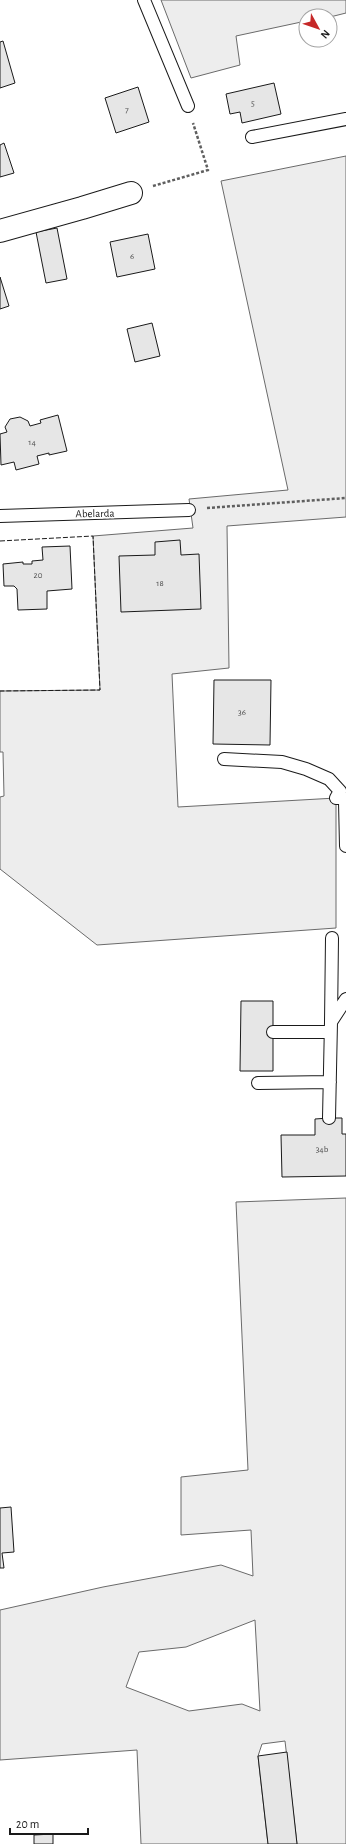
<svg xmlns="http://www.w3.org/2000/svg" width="346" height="1844" font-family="'Alegreya Sans',sans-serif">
  <rect width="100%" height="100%" fill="#fff"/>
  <!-- green -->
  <path fill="#ededed" stroke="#6a6a6a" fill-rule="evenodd" d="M161 0H346V13L330 17 306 16V21L236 36 240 65 191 78Z
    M346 156V517L227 526 229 668 172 674 178 807 336 798V928L97 945 0 869V797L4 796 3 752H0V691L100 690 93 536 193 528 189 499 288 490 221 181Z
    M346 1198V1844H297L285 1741 262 1744 258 1756 268 1844H141L137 1750 0 1760V1610L103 1587 221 1565 253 1576 251 1530 181 1535V1477L248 1470 236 1202ZM255 1620 260 1711 242 1704 189 1711 126 1687 139 1652 186 1647Z"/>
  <!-- building -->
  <path fill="#e6e6e6" stroke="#1a1a1a" d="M3 41 15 83 0 88V42Z
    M274 83 281 114 242 123 240 112 230 114 226 94Z
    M138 87 149 122 116 133 105 98Z
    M4 143 14 173 0 177V145Z
    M57 228 67 279 46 283 36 232Z
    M148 234 155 269 117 277 110 242Z
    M0 277 9 306 0 309Z
    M152 323 160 356 135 362 127 329Z
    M58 415 67 451 49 455V453L37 456 39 464 16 470 14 462 1 465 0 434 7 432 5 427 10 419 20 417 28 421 30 426 41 423 40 420Z
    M180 540 181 555 199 554 201 609 121 612 119 556 155 555V542Z
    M70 546 72 589 47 591V609L18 610 17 589 14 586H4L3 564 23 562V564H32V561L43 560 42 547Z
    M214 680H271L270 745 213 744Z
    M241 1001H273V1071H240Z
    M329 1118H342V1134H346V1176L282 1177 281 1135H315V1119Z
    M11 1507 14 1552 2 1553 4 1568H0V1508Z
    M287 1752 297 1844H268L258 1756Z
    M53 1834V1844H34V1835Z"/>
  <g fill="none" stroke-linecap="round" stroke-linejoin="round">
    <defs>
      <path id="lane" d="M144 0 188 106
        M252 137 346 119
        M0 516 189 510
        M224 759 282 762 306 769 329 779 340 791 336 798H343L345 802 346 846
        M331 1022 332 938
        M273 1032H330
        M258 1083 330 1082
        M329 1118 331 1022 346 999"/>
      <path id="street" d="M0 231 82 208 131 193"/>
    </defs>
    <!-- lane casing -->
    <use href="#lane" stroke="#1a1a1a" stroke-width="14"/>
    <!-- street casing -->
    <use href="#street" stroke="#1a1a1a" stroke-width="24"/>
    <!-- path -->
    <path stroke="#5f5f5f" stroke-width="2.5" stroke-dasharray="3 2" stroke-linecap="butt" d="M153 186 208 170 193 123
      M207 508 346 498"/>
    <!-- lane -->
    <use href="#lane" stroke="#fff" stroke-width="12"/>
    <!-- street -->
    <use href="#street" stroke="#fff" stroke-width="22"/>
    <!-- fence -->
    <path stroke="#1a1a1a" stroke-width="1" stroke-dasharray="5 2" stroke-linecap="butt" d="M0 541 93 536 100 690 0 691"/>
  </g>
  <g text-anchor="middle" stroke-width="3" stroke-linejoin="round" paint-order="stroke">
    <!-- number labels -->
    <g font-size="9" fill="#4d4d4d">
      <text x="253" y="106">5</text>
      <text x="127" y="113">7</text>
      <text x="132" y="259">6</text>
      <text x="32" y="445">14</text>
      <text x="38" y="578">20</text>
      <text x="160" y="586">18</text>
      <text x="242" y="715">36</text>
      <text x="322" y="1152">34b</text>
    </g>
    <!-- street labels -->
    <g font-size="11" fill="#1a1a1a" stroke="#fff">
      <text transform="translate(95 513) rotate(-1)" y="4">Abelarda</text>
    </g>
  </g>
  <!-- north arrow -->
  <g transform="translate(318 28) rotate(130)"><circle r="19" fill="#ffffff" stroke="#a3a3a3"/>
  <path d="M0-3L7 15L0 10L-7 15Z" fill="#c62828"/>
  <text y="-6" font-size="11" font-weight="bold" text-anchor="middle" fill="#1a1a1a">N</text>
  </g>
  <!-- scale -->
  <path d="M10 1828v6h78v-6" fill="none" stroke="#1a1a1a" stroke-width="2"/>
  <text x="16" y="1828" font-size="12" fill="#1a1a1a" stroke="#ffffff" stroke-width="3" paint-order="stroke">20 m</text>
</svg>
